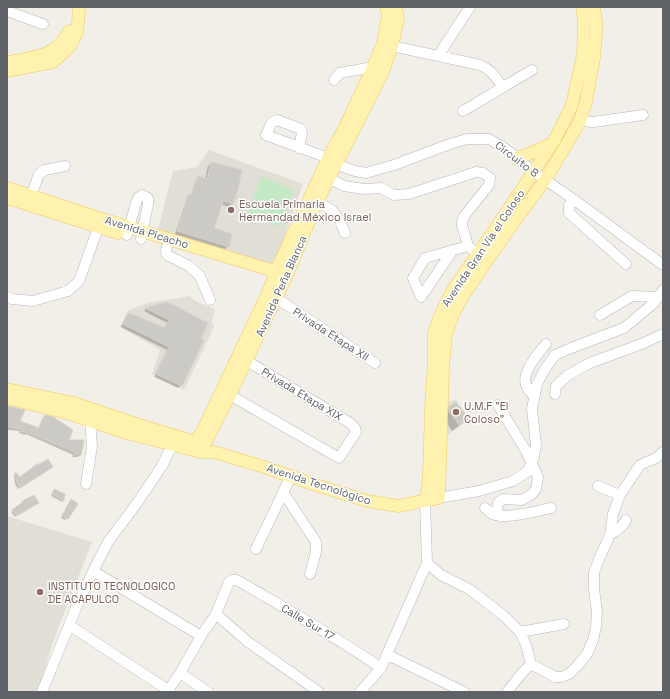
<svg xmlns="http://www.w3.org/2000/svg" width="670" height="699" font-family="'Space Grotesk',sans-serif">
  <rect width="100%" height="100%" fill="#f1efe8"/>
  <!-- education -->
  <path fill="#e1ded6" d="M209 150 303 184 276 260 270 265 157 234 173 171 197 167Z
    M189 296 199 303 215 309 212 322 214 327 184 390 152 374 160 350 120 327 127 311 147 303Z
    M455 399 470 419 448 435 447 404Z
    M7 516 92 542 53 642 38 692H7Z"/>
  <!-- green -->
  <path fill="#c5e8c5" d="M262 176 294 190 279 227 247 214Z"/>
  <!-- shadow -->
  <path fill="#0003" d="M211 163 237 189 232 204 229 207 221 204 213 229 228 246 225 249 175 234 187 198 189 195 191 196 196 180 199 177 205 179 208 166Z
    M167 303 181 385 178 388 154 377 167 350 121 327 126 317 129 314 164 329 167 323 144 311 146 309Z
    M7 407 19 422 38 429 42 419 45 416 81 455 78 457H72L73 455 26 434 25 435 19 433 20 431 7 430Z
    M450 408 466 419 460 425 452 431 443 417V414Z
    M50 468 18 489 15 484 14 475 15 474 20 479Z
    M54 490 63 500 62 502 51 496Z
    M33 496 25 510 15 517 11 512 23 502Z
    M69 502 77 504 65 520 61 518Z"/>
  <!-- building -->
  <path fill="#cccac5" stroke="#d6d1c6" d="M211 162 242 170 238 189 233 204 223 201 214 228 232 234 229 247 177 231 189 194 192 195 198 176 207 179Z
    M167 302 208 323 201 339 204 340 182 386 156 374 169 347 123 324 129 313 165 328 169 320 145 308Z
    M456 402 468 419 459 425 449 411V407Z
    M7 406 25 410 20 421 39 428 45 415 53 417 73 430 69 440H84L81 455 74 454 75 452 28 432V433L21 431 22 429 7 427Z
    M48 459 53 467 20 488 17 482 15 472 20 477 37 464H40Z
    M54 489 65 494 64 501 52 494Z
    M34 495 39 503 28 509 17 516 12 510 23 502 22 501Z
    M71 499 78 504 68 519 62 516Z"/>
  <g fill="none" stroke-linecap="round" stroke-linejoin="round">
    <defs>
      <path id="minor" d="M7 11 43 24
        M392 46 480 65C492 70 495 77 503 87
        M438 56 470 7
        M334 80 340 73 373 67
        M463 111 532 70
        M580 121 593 122 643 115
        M299 148 302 133 301 129 277 120 272 122 266 135 328 158 335 164 355 171 366 173 394 165 450 144 467 139H489L506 149 534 172 573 199 663 265
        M328 178 344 186 364 189 381 188 394 195 409 194 476 172 483 173 490 178 489 185 465 215 462 221V225L468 246 478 254
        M31 196 39 174 45 170 65 166
        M573 199 569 205V213L626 264
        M317 202 332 210 340 221 345 233
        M127 235 136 203 138 198 142 195 148 198V204L141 239
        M167 247 166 251 167 255 189 266 200 276 210 300
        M270 294 375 363
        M7 297 12 299 33 301 68 291 79 281 101 220
        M421 297 413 278 425 258 468 246
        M421 297 453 250
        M600 315 632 296 659 297
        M555 394 556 386 568 375 590 363 644 343 663 334
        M230 395 339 458 356 432 355 428 350 423 247 361
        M534 396C532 394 529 391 528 389 518 375 538 354 546 344
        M498 405 526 451 538 477 536 489 532 494 522 500 503 499 498 503 497 509 500 516
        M86 484 92 446 90 421
        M598 486 620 495
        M283 492 316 542V552L310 574
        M439 498 479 491 513 481 528 471 534 457 536 445 532 409 537 384 545 369 555 355 571 348 624 328 654 303 663 290
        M485 508C487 510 490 512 492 514 505 520 537 511 551 508
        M610 535C617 530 623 527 626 520
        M256 549 291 476
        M427 563 441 575 469 589 504 616 520 632 526 645 531 664
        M93 571 201 636
        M216 614 248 642 319 692
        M69 625 168 690
        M520 632 564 624
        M388 655 464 692
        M531 664 555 677H562L569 674 578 665 587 654 593 640 596 627 597 612 594 589V573L599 559 610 535 613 514 620 495 640 465 656 458 663 452
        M180 673 208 692
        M42 692 76 608 93 571 108 542 137 503 156 475 163 464 172 445
        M167 692 180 673 201 636 216 614 229 582 232 580H237C286 609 335 636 381 668
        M360 692 381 668 427 563 425 501
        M507 692 522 673 531 664"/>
      <path id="major" d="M7 62C32 58 57 57 69 31
        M7 71 53 62 70 46 77 32 78 23 79 7
        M516 158C530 154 539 151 552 143
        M7 188 102 219 284 274
        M7 198 118 233
        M7 389 74 403 127 421 201 444
        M7 398 71 414 123 432 201 452H214L261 466 313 484 367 501 398 506 439 498 443 367 446 335 453 314 464 294 509 229 545 180 568 142 580 121 586 101 594 58 596 33V21L594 7
        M195 442 202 432 268 293 276 271 328 158 344 129 373 67 383 43 388 16 386 7
        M204 445 230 395 276 298 287 275 317 202 383 72 392 46 398 19 396 7
        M425 501 428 489 429 476 431 408 434 364V332L443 309 454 288 500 222 554 141 572 105 583 55 584 21 582 7"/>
    </defs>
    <!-- minor casing -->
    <use href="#minor" stroke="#b5b8bc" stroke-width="11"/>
    <!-- major casing -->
    <use href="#major" stroke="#f2c960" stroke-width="13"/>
    <!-- minor -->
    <use href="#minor" stroke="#fff" stroke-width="10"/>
    <!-- major -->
    <use href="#major" stroke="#fff2af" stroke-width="12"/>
  </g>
  <!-- markers -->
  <g fill="#8d6e63" stroke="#fff" stroke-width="1.5">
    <circle cx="231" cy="210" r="4"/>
    <circle cx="456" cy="412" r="4"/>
    <circle cx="40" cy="592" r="4"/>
  </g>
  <g text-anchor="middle" stroke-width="3" stroke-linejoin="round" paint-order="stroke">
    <!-- street labels -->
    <g font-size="11" fill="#5f6368" stroke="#fff">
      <text transform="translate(517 159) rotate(37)" y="4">Circuito 8</text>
      <text transform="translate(147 232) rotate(17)" y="4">Avenida Picacho</text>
      <text transform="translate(483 248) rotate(-56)" y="4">Avenida Gran Vía el Coloso</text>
      <text transform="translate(281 286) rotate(-66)" y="4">Avenida Peña Blanca</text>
      <text transform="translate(331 334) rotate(33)" y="4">Privada Etapa XII</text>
      <text transform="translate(302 394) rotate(31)" y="4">Privada Etapa XIX</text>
      <text transform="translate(319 484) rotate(18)" y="4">Avenida Tecnológico</text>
      <text transform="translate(308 622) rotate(31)" y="4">Calle Sur 17</text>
    </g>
    <!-- education labels -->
    <g font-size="11" fill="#785e54" stroke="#fff" text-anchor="start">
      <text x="239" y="208">Escuela Primaria<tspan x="239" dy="13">Hermandad México Israel</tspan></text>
      <text x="464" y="410">U.M.F "El<tspan x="464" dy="13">Coloso"</tspan></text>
      <text x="48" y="590">INSTITUTO TECNOLOGICO<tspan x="48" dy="13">DE ACAPULCO</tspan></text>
    </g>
  </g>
  <!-- border -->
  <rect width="670" height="699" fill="none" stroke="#5f6368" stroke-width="16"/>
</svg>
